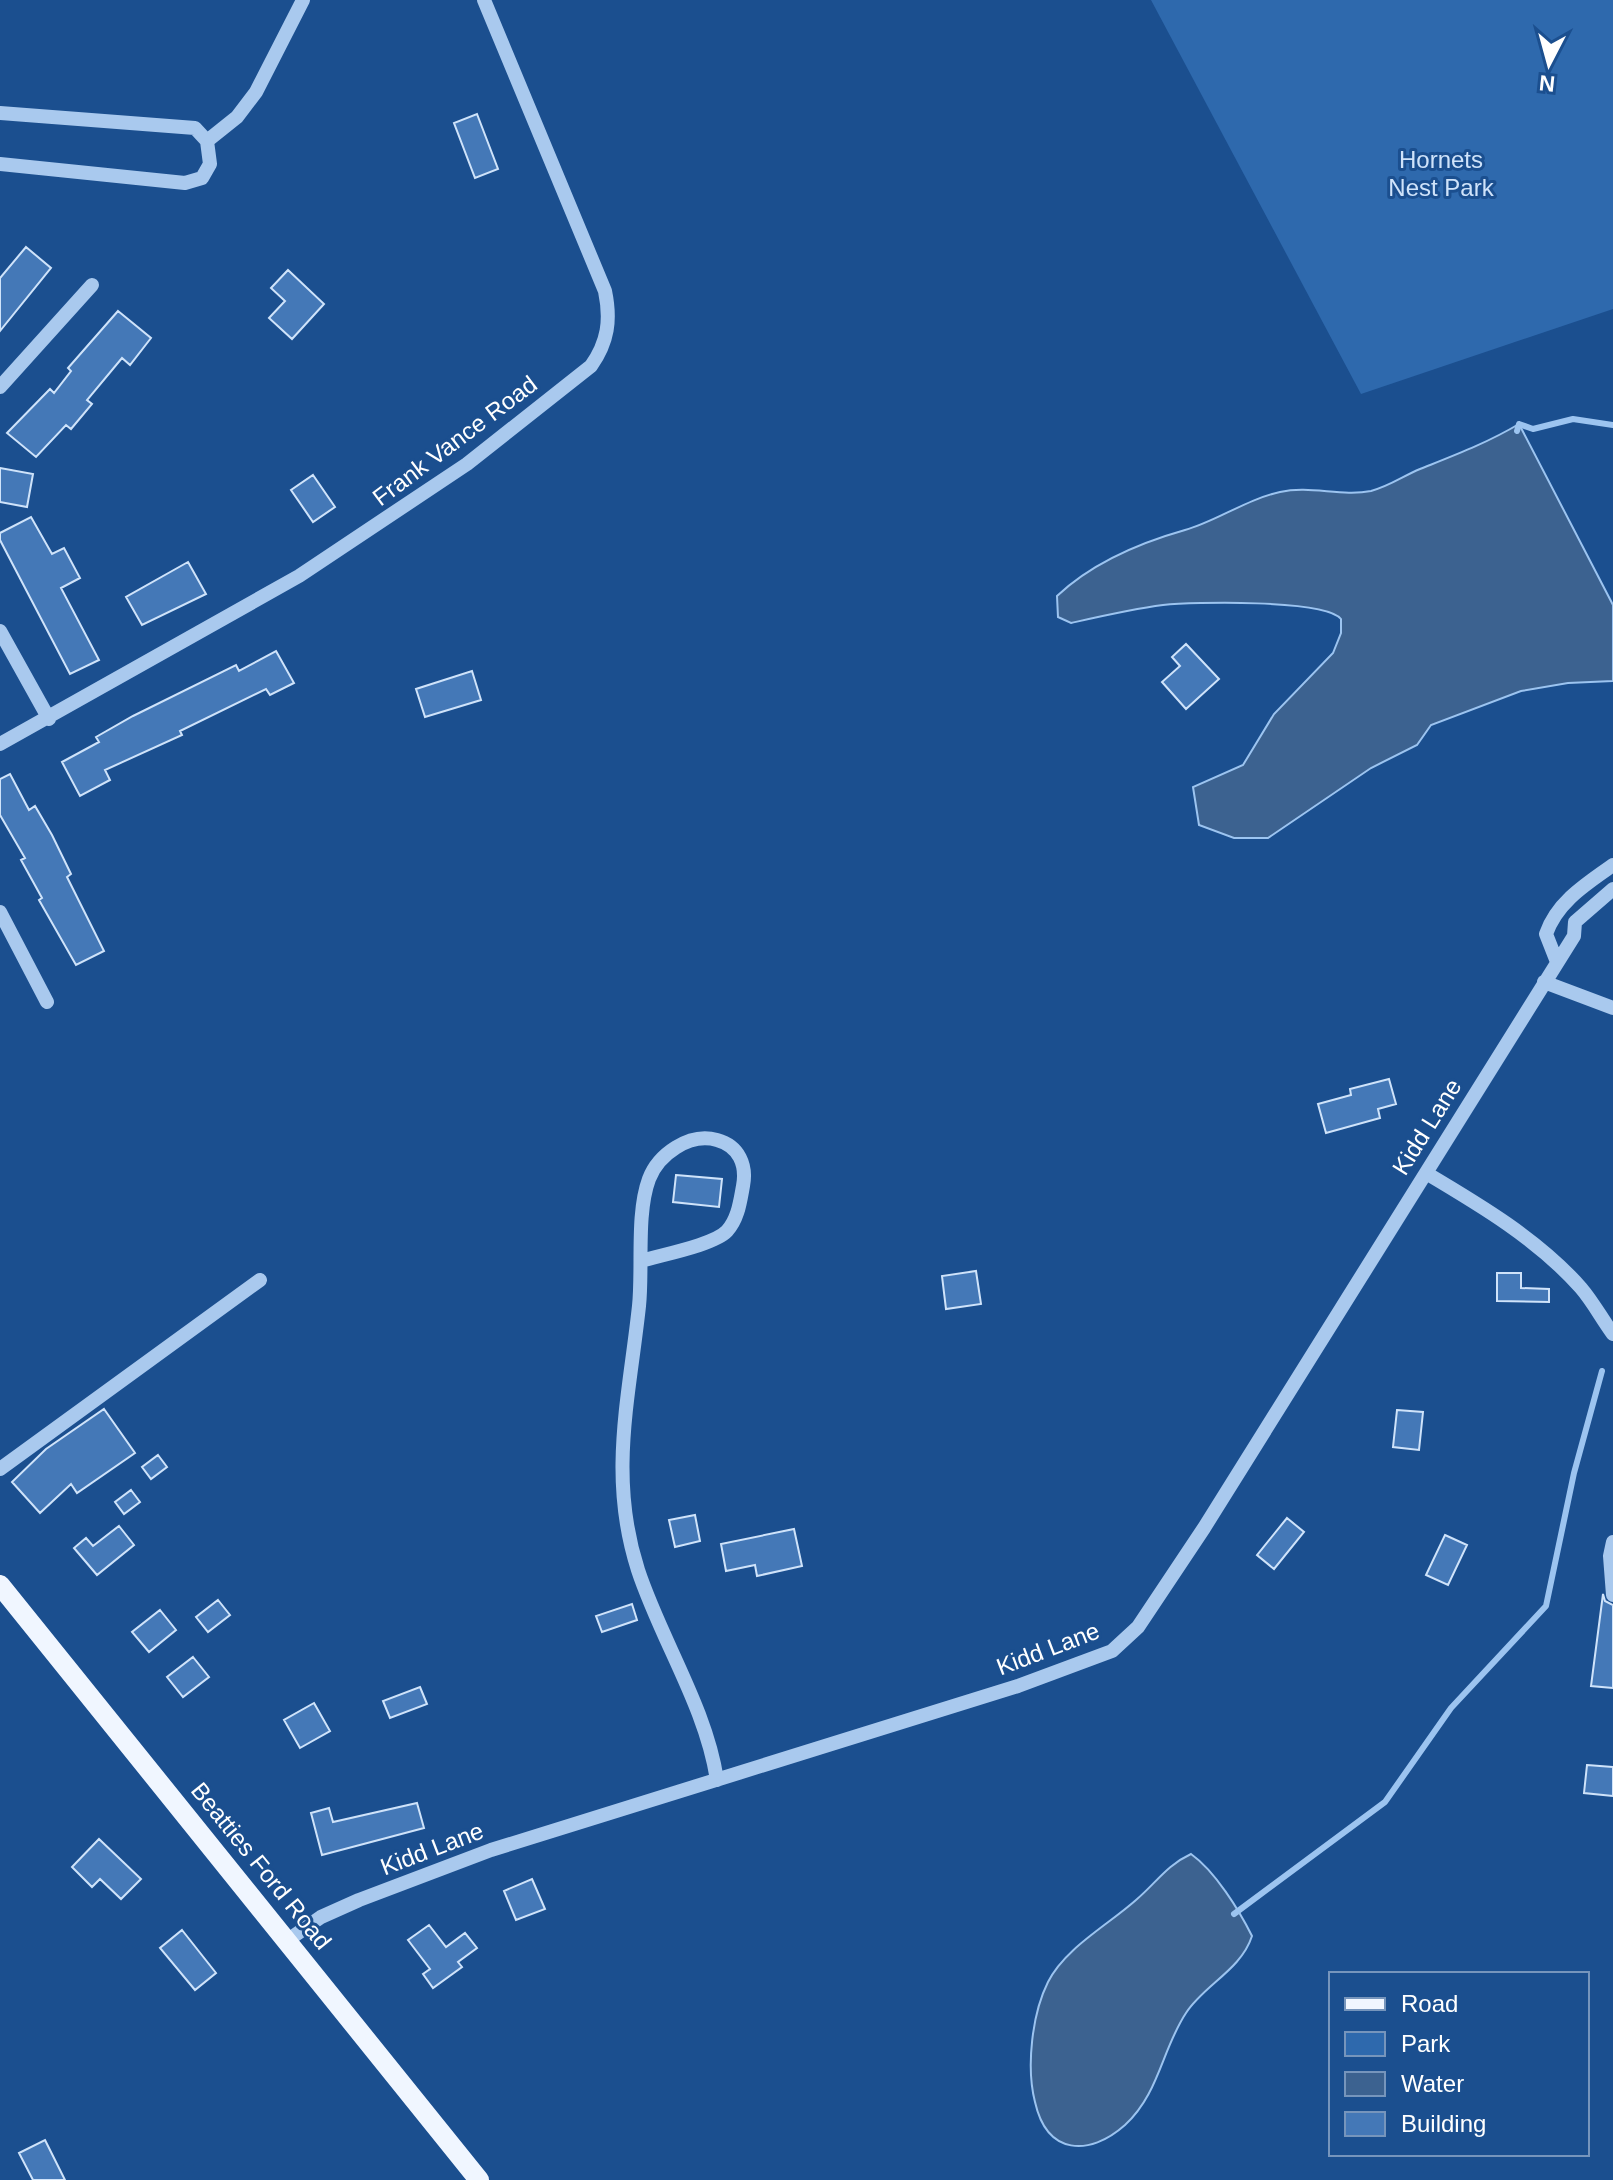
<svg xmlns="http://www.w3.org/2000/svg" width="1613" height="2180" font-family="Arial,sans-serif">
  <rect width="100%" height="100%" fill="#1b4f8f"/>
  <!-- green -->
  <path fill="#2e69ad" d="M1151 0H1613V309L1361 394Z"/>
  <!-- water -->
  <path fill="#3c6290" stroke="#9cc4f0" stroke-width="2" d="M1519 424 1613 605V681L1568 683 1521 691 1431 725 1417 745 1371 768 1268 838H1234L1199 825 1193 787 1243 765 1274 714 1333 653 1341 633V619C1325 599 1192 602 1163 605 1132 609 1102 616 1071 623L1058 617 1057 596C1092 563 1139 543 1185 530 1215 522 1247 499 1280 492 1310 485 1341 497 1371 491 1390 486 1403 476 1420 469 1455 455 1487 443 1519 424Z
    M1191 1854C1215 1871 1239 1910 1252 1936 1241 1970 1204 1985 1186 2013 1162 2049 1159 2094 1125 2125 1089 2157 1047 2155 1035 2102 1026 2067 1032 2014 1048 1982 1065 1948 1108 1925 1136 1900 1156 1883 1167 1865 1191 1854Z"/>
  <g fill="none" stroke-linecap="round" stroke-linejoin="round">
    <!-- stream -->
    <path stroke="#9cc4f0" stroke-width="6" d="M1517 431 1519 424 1533 429 1573 419 1613 425
      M1234 1914 1385 1802 1451 1708 1546 1606 1574 1473 1602 1371"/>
  </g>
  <!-- building -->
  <path fill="#4478b7" stroke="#cfe3fa" stroke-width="2" d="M477 114 498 169 475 178 454 123Z
    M26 247 51 268 0 331V278Z
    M288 270 324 304 292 339 269 318 285 301 271 288Z
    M118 311 151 338 130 365 122 358 87 400 92 404 71 429 66 425 36 457 7 433 50 389 54 393 71 371 68 368Z
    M0 468 33 474 27 507 0 502Z
    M313 475 335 507 313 522 291 490Z
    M31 517 52 554 64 548 80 578 61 588 99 660 70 674 0 540V533Z
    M188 562 206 594 142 625 126 597Z
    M1186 644 1219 679 1186 709 1162 682 1180 666 1172 657Z
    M276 651 294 683 270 695 266 689 180 731 182 735 105 770 110 780 80 796 62 762 99 742 96 737 133 716 236 665 239 671Z
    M472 671 481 700 425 717 416 689Z
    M10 774 29 810 35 806 52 835 71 874 67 877 104 951 76 965 39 900 42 898 21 860 25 858 0 815V779Z
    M1389 1079 1396 1104 1378 1109 1380 1118 1326 1133 1318 1104 1351 1095 1350 1089Z
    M676 1175 722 1179 719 1207 673 1202Z
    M976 1271 981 1304 946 1309 942 1276Z
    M1497 1273H1521V1288L1549 1289V1302L1497 1301Z
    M104 1409 135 1453 77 1493 71 1484 40 1513 12 1482 46 1449Z
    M1397 1410 1423 1412 1419 1450 1393 1447Z
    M158 1455 167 1467 151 1479 142 1467Z
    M131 1490 140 1502 124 1514 115 1502Z
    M695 1515 700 1541 675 1547 669 1520Z
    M1287 1518 1304 1532 1274 1569 1257 1555Z
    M119 1526 134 1545 97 1575 74 1548 86 1538 93 1546Z
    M794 1529 802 1566 757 1576 755 1565 726 1571 721 1544Z
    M1445 1535 1467 1545 1448 1585 1426 1575Z
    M1603 1594 1605 1601 1613 1605V1688L1591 1686Z
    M218 1600 230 1615 208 1632 196 1617Z
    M632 1604 637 1620 602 1632 596 1616Z
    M160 1610 176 1630 149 1652 132 1632Z
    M193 1657 209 1677 183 1697 167 1677Z
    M420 1687 427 1704 390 1718 383 1701Z
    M314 1703 330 1731 300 1748 284 1720Z
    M1587 1765 1613 1767V1796L1584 1793Z
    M417 1803 424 1828 322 1855 311 1813 329 1808 333 1822Z
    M99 1839 141 1879 121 1899 100 1879 92 1887 72 1867Z
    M532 1879 545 1909 516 1920 504 1891Z
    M429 1925 446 1947 465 1933 477 1948 458 1962 462 1967 433 1988 423 1974 430 1969 408 1940Z
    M182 1930 216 1973 195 1990 160 1948Z
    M45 2140 65 2180H33L19 2153Z"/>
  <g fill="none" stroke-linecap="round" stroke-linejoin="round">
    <!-- minor -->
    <path stroke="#a9c9ee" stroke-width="14" d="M0 113 195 128 207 141 210 164 202 178 185 183 0 164
      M207 141 237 117 256 92 303 0
      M0 387 92 285
      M0 631 49 719
      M0 744 299 576 467 464 591 366C608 342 611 320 605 291L484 0
      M0 912 47 1002
      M1557 962 1546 934C1557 902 1586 884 1613 865
      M1544 982 1613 1008
      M1426 1173C1480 1205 1539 1240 1581 1288 1593 1302 1602 1319 1613 1334
      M641 1261C660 1255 714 1245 727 1231 738 1219 740 1202 743 1186 747 1165 739 1146 717 1140 689 1132 658 1155 649 1179 636 1214 643 1268 639 1306 629 1399 608 1477 638 1570 661 1640 706 1707 717 1780
      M0 1469 260 1280
      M1613 1542 1610 1556 1613 1595
      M288 1940 321 1917 359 1900 491 1850 1018 1686 1112 1651 1138 1627 1204 1528 1574 936 1575 922 1613 889"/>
    <!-- major -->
    <path stroke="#f0f6ff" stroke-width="20" d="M0 1585 479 2180"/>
  </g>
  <g text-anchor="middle" stroke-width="6" stroke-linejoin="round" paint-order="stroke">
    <!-- park labels -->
    <g font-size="24" fill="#cfe3fa" stroke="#1b4f8f">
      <text x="1441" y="168">Hornets<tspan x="1441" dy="28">Nest Park</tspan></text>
    </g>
    <!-- street labels -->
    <g font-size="24" fill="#fff" stroke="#1b4f8f">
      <text transform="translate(455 441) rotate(-37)" y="8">Frank Vance Road</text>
      <text transform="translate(1427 1127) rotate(-58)" y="8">Kidd Lane</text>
      <text transform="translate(1048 1649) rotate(-21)" y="8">Kidd Lane</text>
      <text transform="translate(432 1849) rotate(-21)" y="8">Kidd Lane</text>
      <text transform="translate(261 1866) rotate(51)" y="8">Beatties Ford Road</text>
    </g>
  </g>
  <!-- legend -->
  <rect x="1329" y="1972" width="260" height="184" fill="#1b4f8f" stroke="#7695bc" stroke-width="2"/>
  <rect x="1345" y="1998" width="40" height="12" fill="#f0f6ff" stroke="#7695bc" stroke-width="2"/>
  <text x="1401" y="2012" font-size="24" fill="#ffffff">Road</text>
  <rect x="1345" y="2032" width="40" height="24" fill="#2e69ad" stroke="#7695bc" stroke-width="2"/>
  <text x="1401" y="2052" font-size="24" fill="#ffffff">Park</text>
  <rect x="1345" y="2072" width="40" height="24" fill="#3c6290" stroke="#7695bc" stroke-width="2"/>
  <text x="1401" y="2092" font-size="24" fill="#ffffff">Water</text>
  <rect x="1345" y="2112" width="40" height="24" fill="#4478b7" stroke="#7695bc" stroke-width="2"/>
  <text x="1401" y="2132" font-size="24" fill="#ffffff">Building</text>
  <!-- north arrow -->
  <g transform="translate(1549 64) rotate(186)" stroke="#1b4f8f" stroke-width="6" paint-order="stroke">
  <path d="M0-6L14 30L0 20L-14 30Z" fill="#ffffff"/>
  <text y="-12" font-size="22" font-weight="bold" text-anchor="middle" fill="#ffffff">N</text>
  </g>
</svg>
